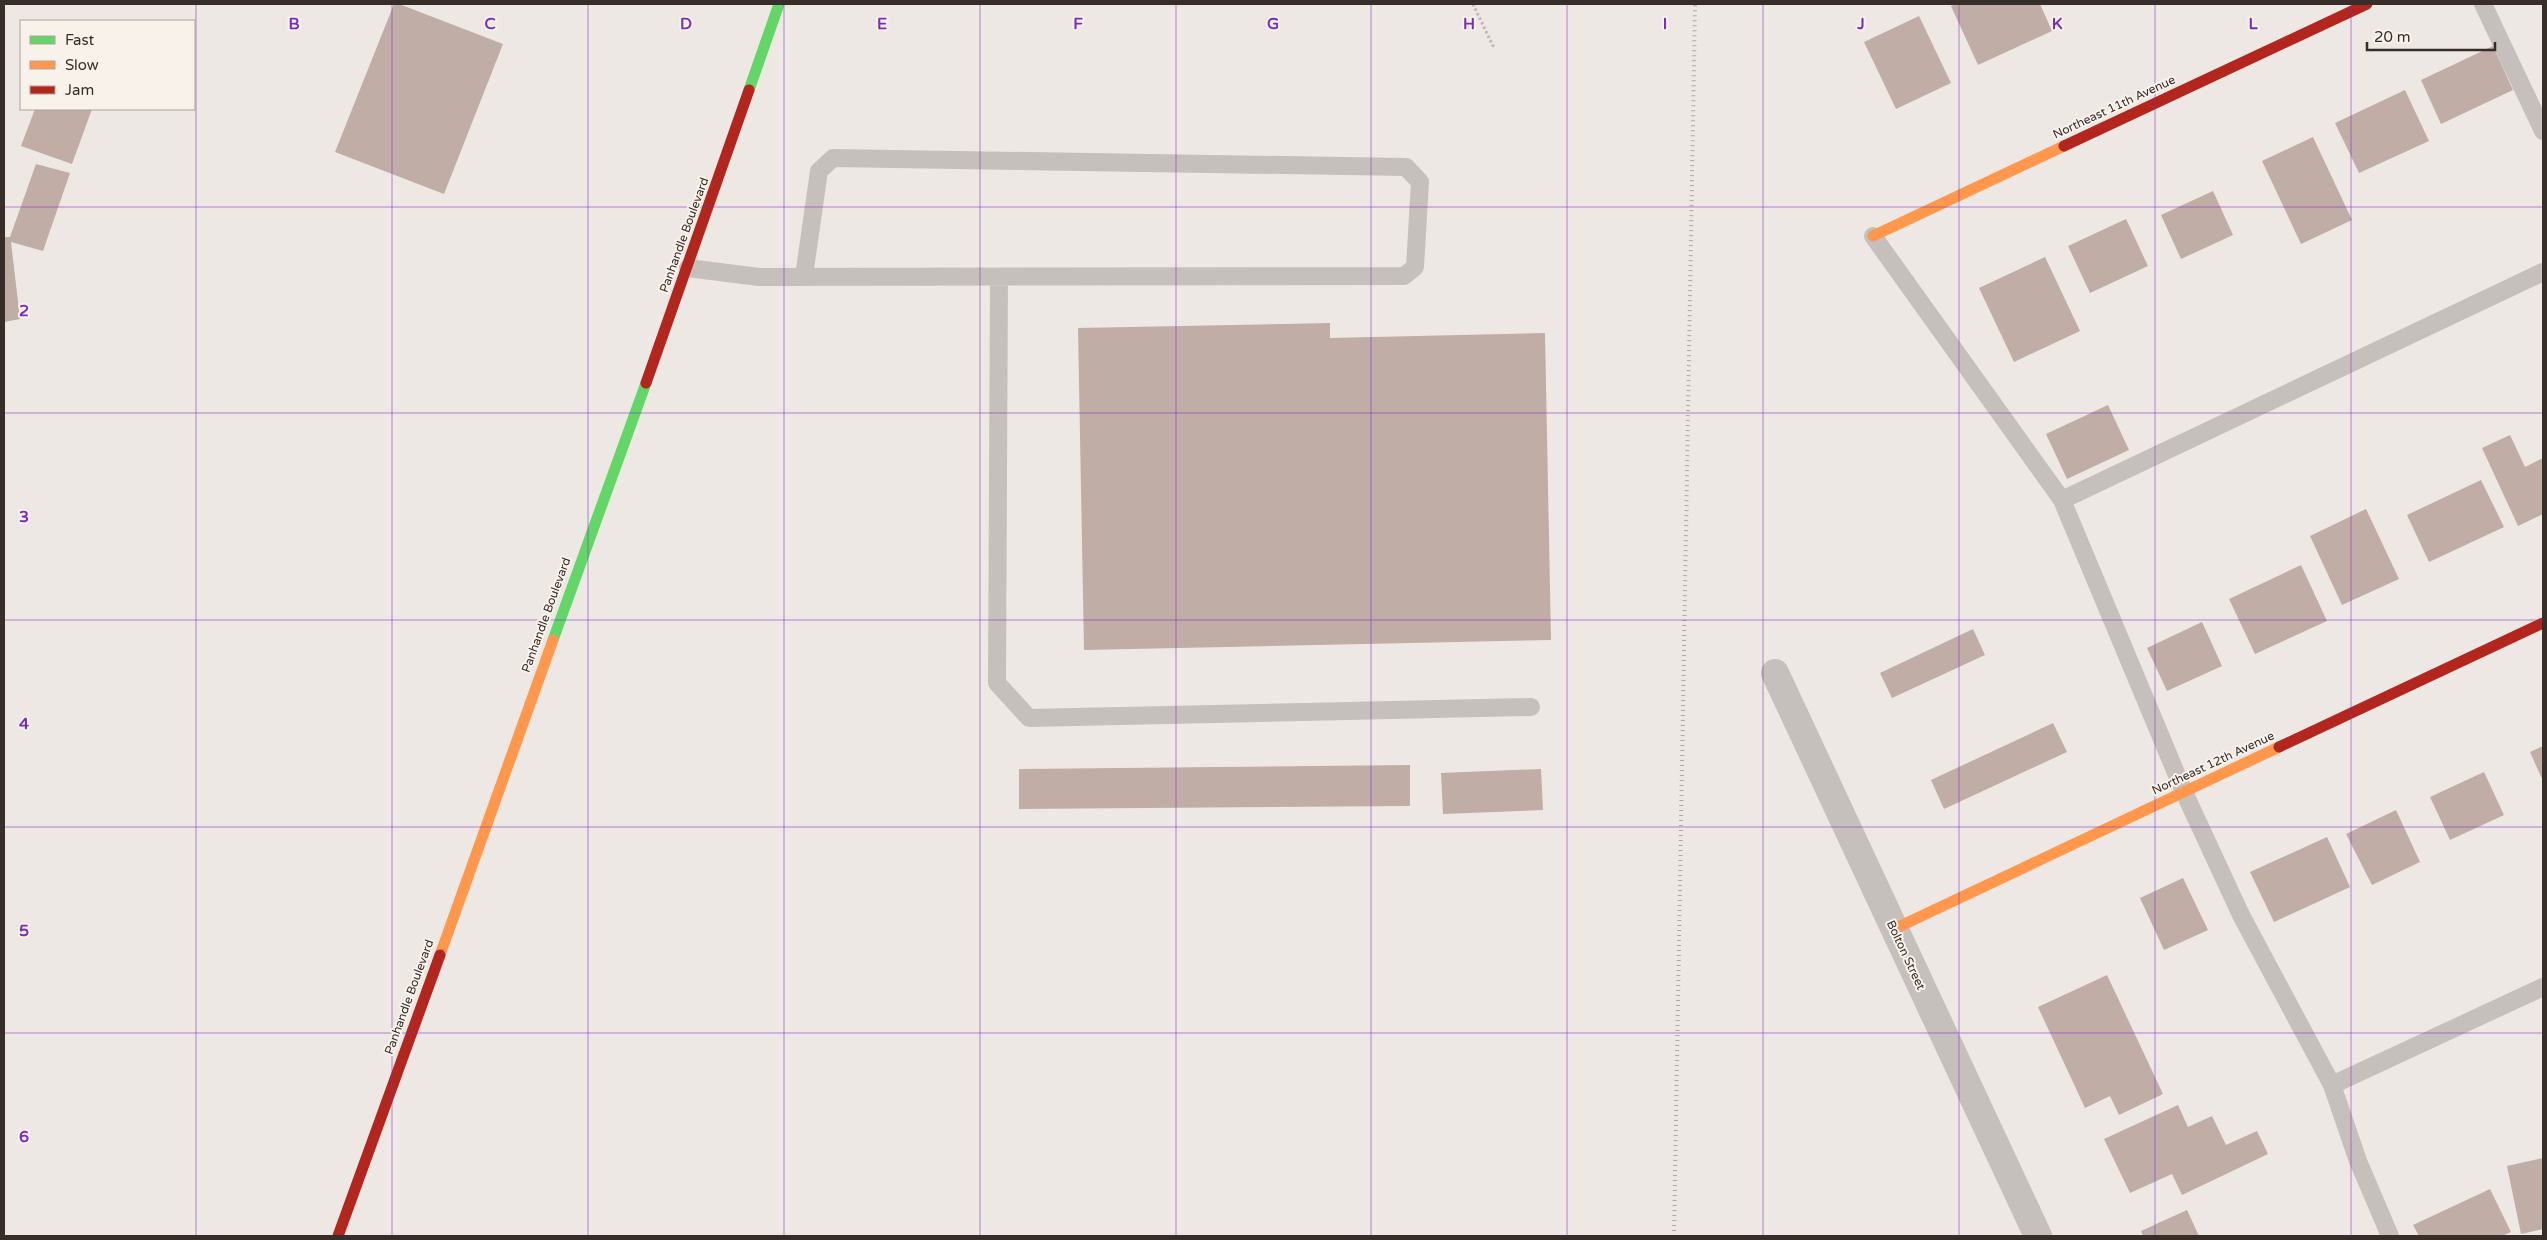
<svg xmlns="http://www.w3.org/2000/svg" width="2547" height="1240" font-family="'Varela Round',sans-serif">
  <rect width="100%" height="100%" fill="#ede8e3"/>
  <!-- building -->
  <path fill="#c0ada6" d="M394 4H399L503 44 444 194 335 152Z
    M1956 4H2040L2052 31 1978 65 1951 6Z
    M1919 16 1951 83 1896 109 1864 42Z
    M2493 46 2513 90 2441 124 2421 80Z
    M2405 90 2429 141 2359 173 2335 123Z
    M35 109H92L72 164 21 146Z
    M2313 137 2352 220 2301 244 2262 161Z
    M36 164 70 173 43 251 11 242 20 319 4 322V237H10Z
    M2213 191 2233 235 2181 259 2161 215Z
    M2126 219 2148 266 2090 293 2068 246Z
    M2045 257 2080 331 2014 362 1979 288Z
    M1330 323V338L1545 333 1551 640 1084 650 1078 328Z
    M2108 405 2129 450 2067 479 2046 434Z
    M2510 435 2525 467 2543 458V514L2518 526 2482 448Z
    M2481 480 2504 527 2429 562 2407 515Z
    M2366 509 2399 579 2342 605 2310 536Z
    M2301 565 2327 621 2255 654 2229 599Z
    M2202 622 2222 666 2167 691 2147 648Z
    M1973 629 1985 655 1892 698 1880 673Z
    M2053 723 2067 752 1944 809 1931 780Z
    M2543 746V781L2530 752Z
    M1410 765V806L1019 809V769Z
    M1541 769 1543 810 1443 814 1441 773Z
    M2484 772 2504 815 2450 840 2430 797Z
    M2396 810 2420 862 2372 885 2346 834Z
    M2327 837 2350 887 2274 922 2250 872Z
    M2183 878 2208 930 2164 950 2140 898Z
    M2107 975 2163 1094 2119 1115 2110 1096 2085 1108 2038 1007Z
    M2178 1105 2188 1127 2212 1116 2226 1145 2257 1131 2268 1154 2182 1195 2172 1174 2130 1193 2104 1139Z
    M2543 1158V1229L2521 1234 2507 1166Z
    M2490 1189 2511 1232 2502 1236H2419L2413 1225Z
    M2187 1210 2199 1236H2143L2141 1231Z"/>
  <g fill="none" stroke-linecap="round" stroke-linejoin="round">
    <!-- path -->
    <path stroke="#bfb9b5" stroke-width="3" stroke-dasharray="2.5 2.5" stroke-linecap="butt" d="M1473 4 1494 48"/>
    <!-- lane -->
    <path stroke="#c6c0bc" stroke-width="18" d="M2483 4 2543 131
      M1873 236 2062 500
      M688 268 759 277 1404 276 1415 267 1420 182 1406 167 833 158 819 171 804 276
      M999 278 997 683 1029 718 1531 707
      M2332 1085 2543 987
      M2390 1236 2358 1161 2332 1085 2241 915 2184 792 2062 500 2543 272"/>
    <!-- street -->
    <path stroke="#c6c0bc" stroke-width="28" d="M1775 673 2038 1236"/>
    <!-- fast -->
    <path stroke="#63d668" stroke-width="11" d="M749 90 779 4
      M553 640 646 383"/>
    <!-- slow -->
    <path stroke="#ff974d" stroke-width="11" d="M1873 236 2064 146
      M1894 929 2279 747
      M440 955 553 640"/>
    <!-- jam -->
    <path stroke="#b3261e" stroke-width="11" d="M2064 146 2367 4
      M646 383 749 90
      M2279 747 2543 623
      M338 1236 440 955"/>
    <!-- rail -->
    <path stroke="#aea9a6" stroke-width="4" stroke-dasharray="1 4" stroke-linecap="butt" d="M1674 1236 1695 4"/>
  </g>
  <!-- grid -->
  <path fill="none" stroke="#7b2cbf" stroke-width="1" stroke-opacity="0.55" d="M196 4V1236M392 4V1236M588 4V1236M784 4V1236M980 4V1236M1176 4V1236M1371 4V1236M1567 4V1236M1763 4V1236M1959 4V1236M2155 4V1236M2351 4V1236M4 207H2543M4 413H2543M4 620H2543M4 827H2543M4 1033H2543"/>
  <g text-anchor="middle" stroke-width="4" stroke-linejoin="round" paint-order="stroke">
    <!-- street labels -->
    <g font-size="12" fill="#372e2a" stroke="#f9f2eb">
      <text transform="translate(2114 107) rotate(-25)" y="4">Northeast 11th Avenue</text>
      <text transform="translate(684 235) rotate(-70)" y="4">Panhandle Boulevard</text>
      <text transform="translate(546 615) rotate(-70)" y="4">Panhandle Boulevard</text>
      <text transform="translate(2213 763) rotate(-25)" y="4">Northeast 12th Avenue</text>
      <text transform="translate(1906 955) rotate(65)" y="4">Bolton Street</text>
      <text transform="translate(409 997) rotate(-70)" y="4">Panhandle Boulevard</text>
    </g>
  </g>
  <g font-size="16" text-anchor="middle" font-weight="bold" fill="#7b2cbf" stroke="#f9f2eb" stroke-width="4" stroke-linejoin="round" paint-order="stroke">
    <text x="294" y="29">B</text>
    <text x="490" y="29">C</text>
    <text x="686" y="29">D</text>
    <text x="882" y="29">E</text>
    <text x="1078" y="29">F</text>
    <text x="1273" y="29">G</text>
    <text x="1469" y="29">H</text>
    <text x="1665" y="29">I</text>
    <text x="1861" y="29">J</text>
    <text x="2057" y="29">K</text>
    <text x="2253" y="29">L</text>
    <text x="24" y="316">2</text>
    <text x="24" y="522">3</text>
    <text x="24" y="729">4</text>
    <text x="24" y="936">5</text>
    <text x="24" y="1142">6</text>
  </g>
  <!-- border -->
  <rect width="2547" height="1240" fill="none" stroke="#372e2a" stroke-width="10"/>
  <!-- legend -->
  <rect x="20" y="20" width="175" height="90" fill="#f9f2eb" stroke="#aba49e"/>
  <rect x="30" y="36" width="25" height="8" fill="#63d668" stroke="#aba49e"/>
  <text x="65" y="45" font-size="15" fill="#372e2a">Fast</text>
  <rect x="30" y="61" width="25" height="8" fill="#ff974d" stroke="#aba49e"/>
  <text x="65" y="70" font-size="15" fill="#372e2a">Slow</text>
  <rect x="30" y="86" width="25" height="8" fill="#b3261e" stroke="#aba49e"/>
  <text x="65" y="95" font-size="15" fill="#372e2a">Jam</text>
  <!-- scale -->
  <path d="M2367 42v8h128v-8" fill="none" stroke="#372e2a" stroke-width="2.5"/>
  <text x="2374" y="42" font-size="15" fill="#372e2a" stroke="#f9f2eb" stroke-width="4" paint-order="stroke">20 m</text>
</svg>
